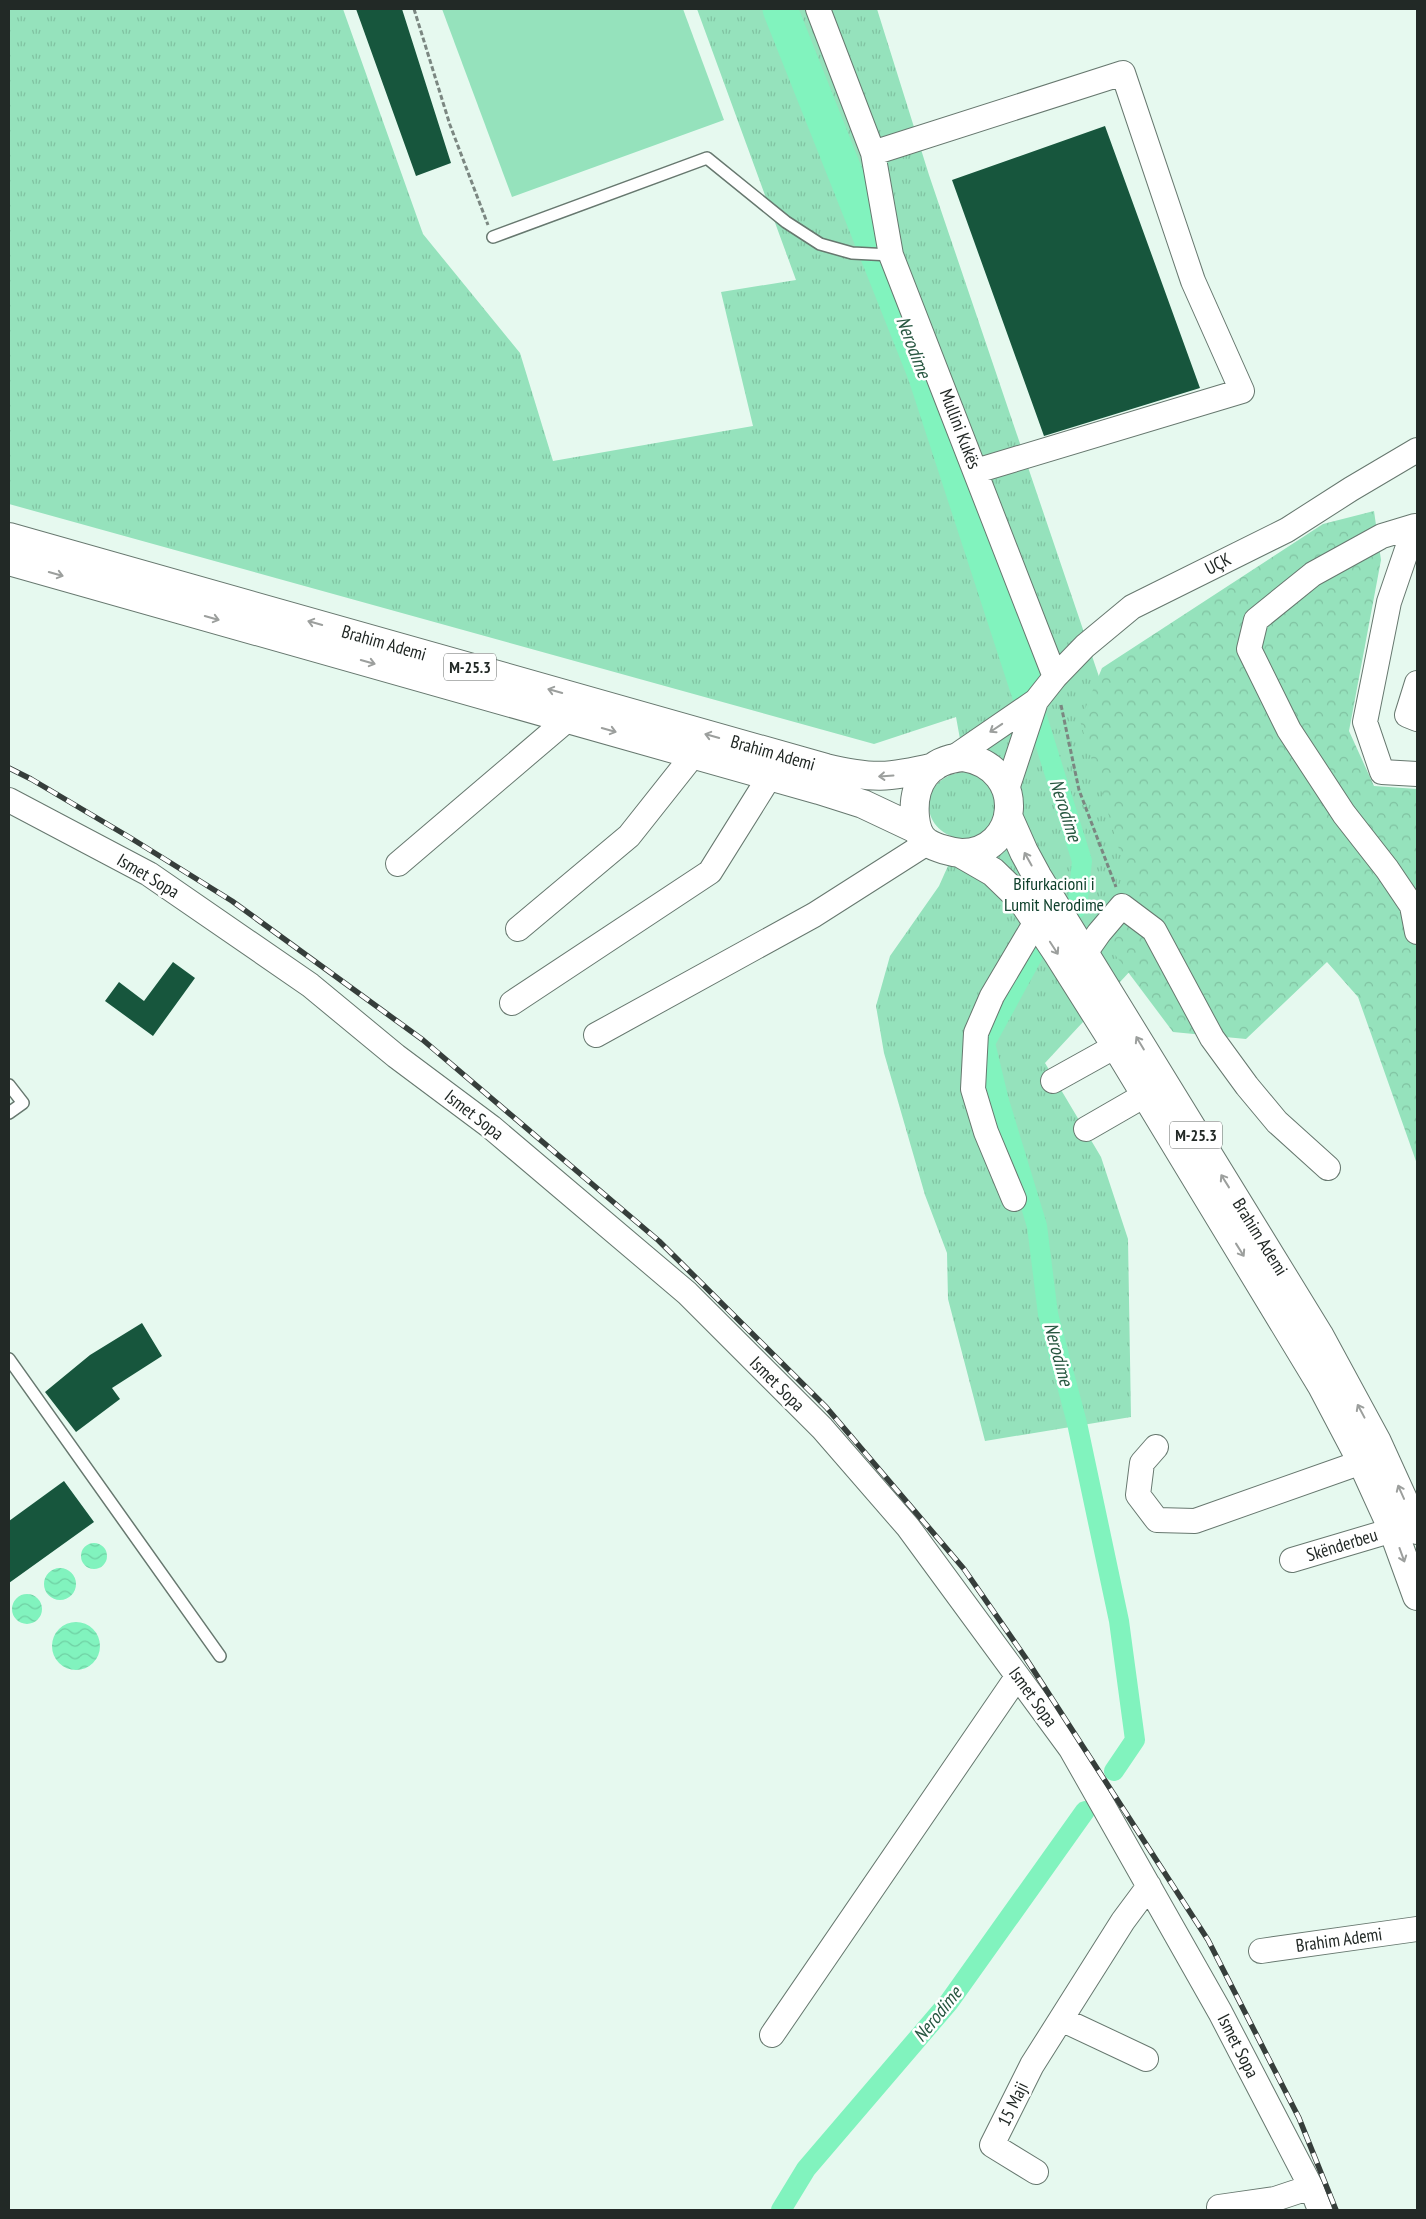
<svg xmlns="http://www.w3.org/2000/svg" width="1426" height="2219" font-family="'PT Sans Narrow',sans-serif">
  <defs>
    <pattern id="grass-tufts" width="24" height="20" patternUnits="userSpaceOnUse" patternTransform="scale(1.25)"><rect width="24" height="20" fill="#95e2bc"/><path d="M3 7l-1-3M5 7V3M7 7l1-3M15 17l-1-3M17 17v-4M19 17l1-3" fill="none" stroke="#80c2a1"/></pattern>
    <pattern id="forest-crowns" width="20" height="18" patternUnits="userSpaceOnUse" patternTransform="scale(1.25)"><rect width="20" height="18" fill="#95e2bc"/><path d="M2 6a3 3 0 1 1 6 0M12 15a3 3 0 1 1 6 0" fill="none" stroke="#80c2a1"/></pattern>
    <pattern id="water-waves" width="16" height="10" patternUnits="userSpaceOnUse" patternTransform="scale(1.25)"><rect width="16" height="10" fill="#81f3be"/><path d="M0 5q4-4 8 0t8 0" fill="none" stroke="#6fd0a3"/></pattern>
  </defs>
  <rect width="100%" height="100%" fill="#e6f9ef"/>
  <!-- grass -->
  <path fill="url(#grass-tufts)" d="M9 9H343L423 234 520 353 553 461 753 426 721 292 796 280 697 9H877L929 175 1174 898 1145 955 1045 1063 1101 1157 1128 1239 1131 1417 985 1441 948 1299 947 1253 925 1195 884 1053 876 1006 890 956 939 886 960 839C915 829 920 774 966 772L956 717 874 744 9 504Z"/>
  <!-- forest -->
  <path fill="url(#forest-crowns)" d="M1374 511 1381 560 1349 731 1374 786 1417 789V1164L1358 997 1327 962 1246 1039 1173 1032 1110 948 1126 872 1080 721 1102 668 1323 524Z"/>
  <!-- garden -->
  <path fill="#95e2bc" d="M442 9H683L724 120 512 197Z"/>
  <!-- water -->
  <path fill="url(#water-waves)" d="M81 1556a13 13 0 1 1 26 0a13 13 0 1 1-26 0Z
    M44 1584a16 16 0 1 1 32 0a16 16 0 1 1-32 0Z
    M12 1609a15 15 0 1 1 30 0a15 15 0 1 1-30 0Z
    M52 1646a24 24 0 1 1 48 0a24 24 0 1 1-48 0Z"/>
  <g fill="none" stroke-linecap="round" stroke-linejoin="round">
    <!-- canal -->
    <path stroke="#81f3be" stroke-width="20" d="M1036 714 1082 861 1077 908
      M1038 946 985 1043 999 1101 1037 1226 1048 1314 1077 1423 1119 1621 1135 1740 1114 1771
      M781 2210 806 2169 949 2002 1085 1811"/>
    <!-- river -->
    <path stroke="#81f3be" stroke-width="35" d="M780 9 925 374 1029 693"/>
  </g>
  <!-- building -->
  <path fill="#17563d" d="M356 9H402L451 163 416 176Z
    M1105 126 1200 388 1044 436 952 180Z
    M173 962 195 978 153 1036 105 1001 119 982 144 1001Z
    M142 1323 162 1356 112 1388 120 1399 76 1432 45 1392 90 1355Z
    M64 1481 94 1522 9 1583V1521Z"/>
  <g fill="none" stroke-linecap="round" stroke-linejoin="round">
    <defs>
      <path id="service" d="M493 237 707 158 786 222 820 244 852 253 891 255
        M9 1085 23 1103 9 1113
        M9 1359 220 1656"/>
      <path id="minor" d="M818 9 873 153 891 255 1055 677
        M873 153 1123 73 1193 281 1242 391 976 471
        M1417 683 1407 715 1417 719
        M953 758 1036 701 1055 677 1085 646 1132 607 1287 530 1351 489 1417 450
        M1417 774 1382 772 1365 722 1389 602 1415 526 1382 536 1313 574 1256 620 1249 649 1289 730 1344 814 1387 869 1412 906 1417 932
        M1007 789 1036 701
        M9 800 149 874 310 985 396 1056 491 1127 687 1293 822 1428 908 1527 1071 1749 1220 2012 1311 2187 1320 2210
        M398 864 568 719
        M518 929 629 836 694 754
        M1085 953 1099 933 1122 906 1154 930 1212 1038 1247 1086 1277 1122 1328 1168
        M512 1003 710 872 770 776
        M596 1035 814 915 927 843
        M1053 1081 1116 1046
        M1086 1129 1145 1095
        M1014 1199 986 1132 973 1089 976 1033 992 996 1037 920
        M1156 1447 1142 1463 1138 1495 1157 1520 1195 1521 1362 1462
        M1292 1560 1393 1530
        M1261 1951 1417 1929
        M1061 2019 1146 2059
        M772 2035 1017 1677
        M1036 2172 992 2145 1032 2065 1123 1921 1149 1886
        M1219 2207 1275 2199 1311 2187"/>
      <path id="primary" d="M9 537 826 768C872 779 889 778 934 767
        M9 561 819 790 863 804 916 829
        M963 757C1030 768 1019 854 961 853 951 852 936 848 928 843 919 838 916 827 915 817 912 783 928 760 963 757Z
        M1008 816 1024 852 1037 876 1319 1335 1377 1442 1417 1530
        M960 853 993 872 1022 900 1058 954 1116 1046 1322 1386 1362 1462 1393 1530 1417 1596"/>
    </defs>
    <!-- service casing -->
    <use href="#service" stroke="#67786f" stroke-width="14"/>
    <!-- minor casing -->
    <use href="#minor" stroke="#67786f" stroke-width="26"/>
    <!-- primary casing -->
    <use href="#primary" stroke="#67786f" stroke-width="30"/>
    <!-- path -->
    <path stroke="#7b8781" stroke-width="3" stroke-dasharray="5 2.5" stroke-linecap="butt" d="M414 9 450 125 488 225
      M1061 705 1079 790 1116 887"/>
    <!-- service -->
    <use href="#service" stroke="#fff" stroke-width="11"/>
    <!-- minor -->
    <use href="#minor" stroke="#fff" stroke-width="24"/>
    <!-- primary -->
    <use href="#primary" stroke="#fff" stroke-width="28"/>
    <defs>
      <path id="rail" d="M9 768 31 779 129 837 232 901 423 1040 659 1241 826 1407 964 1569 1025 1657 1208 1940 1299 2118 1336 2210"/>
    </defs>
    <!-- rail casing -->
    <use href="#rail" stroke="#363e3b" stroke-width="5.5"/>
    <!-- rail -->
    <use href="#rail" stroke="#fff" stroke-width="4" stroke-dasharray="11" stroke-linecap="butt"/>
  </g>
  <!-- one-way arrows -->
  <defs><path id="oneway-shaft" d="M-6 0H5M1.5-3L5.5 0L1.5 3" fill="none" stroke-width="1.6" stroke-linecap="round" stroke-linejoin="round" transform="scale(1.25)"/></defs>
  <g stroke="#9c9f9d">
    <use href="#oneway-shaft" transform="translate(56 574) rotate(16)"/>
    <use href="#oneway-shaft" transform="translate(212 618) rotate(16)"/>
    <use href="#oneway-shaft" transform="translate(315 623) rotate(-164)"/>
    <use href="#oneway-shaft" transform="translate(368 662) rotate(16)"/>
    <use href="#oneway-shaft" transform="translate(555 691) rotate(-164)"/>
    <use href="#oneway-shaft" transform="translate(996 728) rotate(146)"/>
    <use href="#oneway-shaft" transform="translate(609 730) rotate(16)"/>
    <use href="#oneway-shaft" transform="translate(712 736) rotate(-164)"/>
    <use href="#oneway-shaft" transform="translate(886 776) rotate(176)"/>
    <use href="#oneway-shaft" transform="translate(1028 859) rotate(-119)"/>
    <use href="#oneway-shaft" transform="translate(1054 948) rotate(57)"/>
    <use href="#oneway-shaft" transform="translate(1140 1043) rotate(-121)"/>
    <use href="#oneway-shaft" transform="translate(1225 1181) rotate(-122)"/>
    <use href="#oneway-shaft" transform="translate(1240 1250) rotate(58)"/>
    <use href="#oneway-shaft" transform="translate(1361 1411) rotate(-118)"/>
    <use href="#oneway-shaft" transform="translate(1401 1492) rotate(-114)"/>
    <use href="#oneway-shaft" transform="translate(1402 1555) rotate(70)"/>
  </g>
  <g text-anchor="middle" stroke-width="5" stroke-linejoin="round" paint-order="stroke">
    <!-- shield labels -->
    <g fill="#fff" stroke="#646967" stroke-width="1">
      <rect x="444" y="653.5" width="52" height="27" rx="4"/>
      <rect x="1170" y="1121.5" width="52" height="27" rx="4"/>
    </g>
    <g font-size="16" font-weight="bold" fill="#222926">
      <text x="470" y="673">M-25.3</text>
      <text x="1196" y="1141">M-25.3</text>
    </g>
    <!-- street labels -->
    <g font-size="18" fill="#222926" stroke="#fff">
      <text transform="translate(960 429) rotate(69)" y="6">Mullini Kukës</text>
      <text transform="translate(1218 564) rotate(-27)" y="6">UÇK</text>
      <text transform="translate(384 643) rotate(16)" y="6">Brahim Ademi</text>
      <text transform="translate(773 753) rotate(16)" y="6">Brahim Ademi</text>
      <text transform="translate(148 876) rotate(31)" y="6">Ismet Sopa</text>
      <text transform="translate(474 1115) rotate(38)" y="6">Ismet Sopa</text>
      <text transform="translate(1260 1237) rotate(58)" y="6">Brahim Ademi</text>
      <text transform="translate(777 1384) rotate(45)" y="6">Ismet Sopa</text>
      <text transform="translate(1342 1545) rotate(-17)" y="6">Skënderbeu</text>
      <text transform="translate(1033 1697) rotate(54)" y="6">Ismet Sopa</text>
      <text transform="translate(1339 1940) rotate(-8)" y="6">Brahim Ademi</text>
      <text transform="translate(1238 2046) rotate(63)" y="6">Ismet Sopa</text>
      <text transform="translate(1013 2104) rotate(-64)" y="6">15 Maji</text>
    </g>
    <!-- park labels -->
    <g font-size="18" fill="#10412d" stroke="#fff">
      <text x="1054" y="890">Bifurkacioni i<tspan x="1054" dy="21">Lumit Nerodime</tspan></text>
    </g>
    <!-- water labels -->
    <g font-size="19" font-style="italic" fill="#285741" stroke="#fff">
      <text transform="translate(914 347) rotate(69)" y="7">Nerodime</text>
      <text transform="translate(1066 810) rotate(72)" y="7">Nerodime</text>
      <text transform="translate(1059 1354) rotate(75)" y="7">Nerodime</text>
      <text transform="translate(937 2014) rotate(-51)" y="7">Nerodime</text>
    </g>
  </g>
  <!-- border -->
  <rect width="1426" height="2219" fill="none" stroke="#222926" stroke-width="20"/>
</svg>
